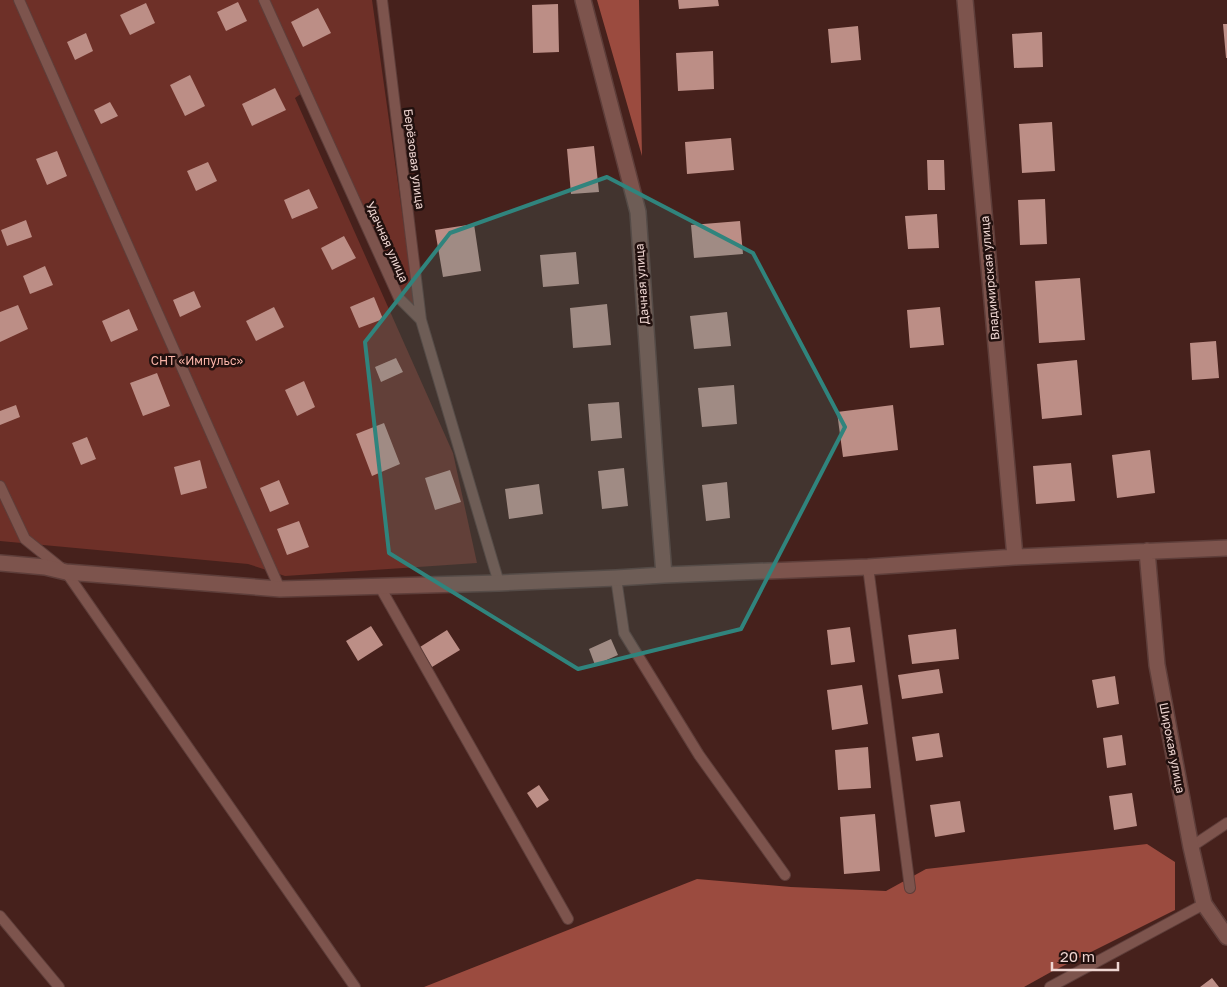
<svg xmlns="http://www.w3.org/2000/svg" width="1227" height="987" font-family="'Golos Text',sans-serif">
  <rect width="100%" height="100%" fill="#46211c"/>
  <!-- green -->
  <path fill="#6e3028" d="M0 0H372L416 311 402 296 309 88 295 98 453 453 477 563 285 576 248 564 0 541Z"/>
  <!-- forest -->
  <path fill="#9b4b3f" d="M597 0H639L642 156Z
    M1147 844 1175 862V910L1051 972 1024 987H424L697 879 791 887 886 891 926 869Z"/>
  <!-- building -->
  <path fill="#bc8e86" d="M678 0H718L719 6 679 9Z
    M238 2 247 21 226 31 217 12Z
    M146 3 155 23 130 35 120 15Z
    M558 4 559 52 533 53 532 5Z
    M318 8 331 33 303 47 291 22Z
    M1223 24H1227V58H1226Z
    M858 26 861 60 831 63 828 29Z
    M1042 32 1043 67 1014 68 1012 34Z
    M86 33 93 51 75 60 67 42Z
    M713 51 714 89 678 91 676 53Z
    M190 75 205 106 185 116 170 85Z
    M275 88 286 110 252 126 242 104Z
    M110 102 118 116 101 124 94 110Z
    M1052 122 1055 171 1022 173 1019 124Z
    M731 138 734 170 687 174 685 142Z
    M594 146 599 192 571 194 567 149Z
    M57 151 67 176 47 185 36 159Z
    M927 160H944L945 190H928Z
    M208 162 217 181 196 191 187 171Z
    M309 189 318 208 292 219 284 200Z
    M1045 199 1047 244 1020 245 1018 200Z
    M937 214 939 248 908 249 905 216Z
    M26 220 32 237 7 246 1 230Z
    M740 221 743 254 694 258 691 225Z
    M474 224 481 271 443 277 435 230Z
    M344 236 356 258 332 270 321 248Z
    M576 252 579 284 543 287 540 255Z
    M45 266 53 285 30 294 23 276Z
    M1080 278 1085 340 1039 343 1035 281Z
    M194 291 201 307 180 317 173 300Z
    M374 297 383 319 359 328 350 307Z
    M607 304 611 345 573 348 570 308Z
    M18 305 28 329 0 342V312Z
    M274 307 284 327 256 341 246 321Z
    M940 307 944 345 910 348 907 310Z
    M129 309 138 330 111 342 102 321Z
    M727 312 731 346 694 349 690 316Z
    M1216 341 1219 378 1192 380 1190 343Z
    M396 358 403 372 381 382 375 367Z
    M1077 360 1082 415 1042 419 1037 364Z
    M157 373 170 406 143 416 130 383Z
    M304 381 315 407 297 416 285 390Z
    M734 385 737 424 702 427 698 388Z
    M619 402 622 438 591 441 588 404Z
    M16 405 20 417 0 425V411Z
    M893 405 898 450 843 457 837 412Z
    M384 423 400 464 372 476 356 434Z
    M87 437 96 459 81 465 72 443Z
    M1150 450 1155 493 1117 498 1112 455Z
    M200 460 207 488 181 495 174 467Z
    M1071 463 1075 501 1036 504 1033 466Z
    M624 468 628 506 602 509 598 471Z
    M450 470 461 502 435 510 425 478Z
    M279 480 289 504 270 512 260 488Z
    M727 482 730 518 706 521 702 485Z
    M539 484 543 514 509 519 505 489Z
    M299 521 309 547 287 555 277 529Z
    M371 626 383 645 358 661 346 641Z
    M850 627 855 662 831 665 827 630Z
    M956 629 959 659 912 664 908 635Z
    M447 630 460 650 432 667 420 647Z
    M611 639 618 655 595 665 589 649Z
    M939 669 943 693 902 699 898 675Z
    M1115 676 1119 704 1097 708 1092 680Z
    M862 685 868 724 832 730 827 690Z
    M939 733 943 757 916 761 912 737Z
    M1122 735 1126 765 1107 768 1103 738Z
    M868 747 871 788 838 790 835 750Z
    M539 785 549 800 537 808 527 793Z
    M1132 793 1137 826 1114 830 1109 796Z
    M960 801 965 832 935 837 930 805Z
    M875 814 880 871 844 874 840 817Z
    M1212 978 1219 987H1200Z"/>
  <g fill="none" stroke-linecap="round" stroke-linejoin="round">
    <defs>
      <path id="lane" d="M19 0 280 589
        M264 0 399 298 421 320
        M382 0 421 320 499 583
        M0 486 25 539 66 572 355 987
        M868 567 910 888
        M616 578 624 633 699 755 785 875
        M380 587 568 919
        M1191 847 1227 823
        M0 916 59 987
        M1050 987 1204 904"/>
      <path id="street" d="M583 0 638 212 655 461 664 575
        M965 0 1015 557
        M1147 551 1157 665 1191 847 1204 904 1227 937
        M0 563 45 567 66 572 280 589 499 583 616 578 664 575 868 567 1015 557 1227 548"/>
    </defs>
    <!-- lane casing -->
    <use href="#lane" stroke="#5e3e3a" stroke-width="12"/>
    <!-- street casing -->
    <use href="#street" stroke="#5e3e3a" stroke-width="18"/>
    <!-- lane -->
    <use href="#lane" stroke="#7d544d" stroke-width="10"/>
    <!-- street -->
    <use href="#street" stroke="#7d544d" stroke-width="15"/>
  </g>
  <!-- marked area -->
  <path fill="#30847d" fill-opacity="0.2" stroke="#30847d" stroke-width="4" stroke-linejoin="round" d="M607 177 753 253 845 427 741 629 578 669 389 553 365 342 450 233Z"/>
  <g text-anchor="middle" stroke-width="5" stroke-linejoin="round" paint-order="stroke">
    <!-- street labels -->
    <g font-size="12" fill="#eed5d1" stroke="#21100e">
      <text transform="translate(414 159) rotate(83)" y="4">Берёзовая улица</text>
      <text transform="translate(387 242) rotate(66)" y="4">Удачная улица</text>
      <text transform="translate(990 278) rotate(-95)" y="4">Владимирская улица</text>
      <text transform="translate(642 284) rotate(-94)" y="4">Дачная улица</text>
      <text transform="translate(1172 748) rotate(79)" y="4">Широкая улица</text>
    </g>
    <!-- park labels -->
    <g font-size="12" fill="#fbb5a9" stroke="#21100e">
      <text x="197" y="365">СНТ «Импульс»</text>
    </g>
  </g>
  <!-- scale -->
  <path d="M1052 962v8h66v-8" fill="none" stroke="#eed5d1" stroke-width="2.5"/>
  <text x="1060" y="962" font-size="15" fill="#eed5d1" stroke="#21100e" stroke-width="4" paint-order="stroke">20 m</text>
</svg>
